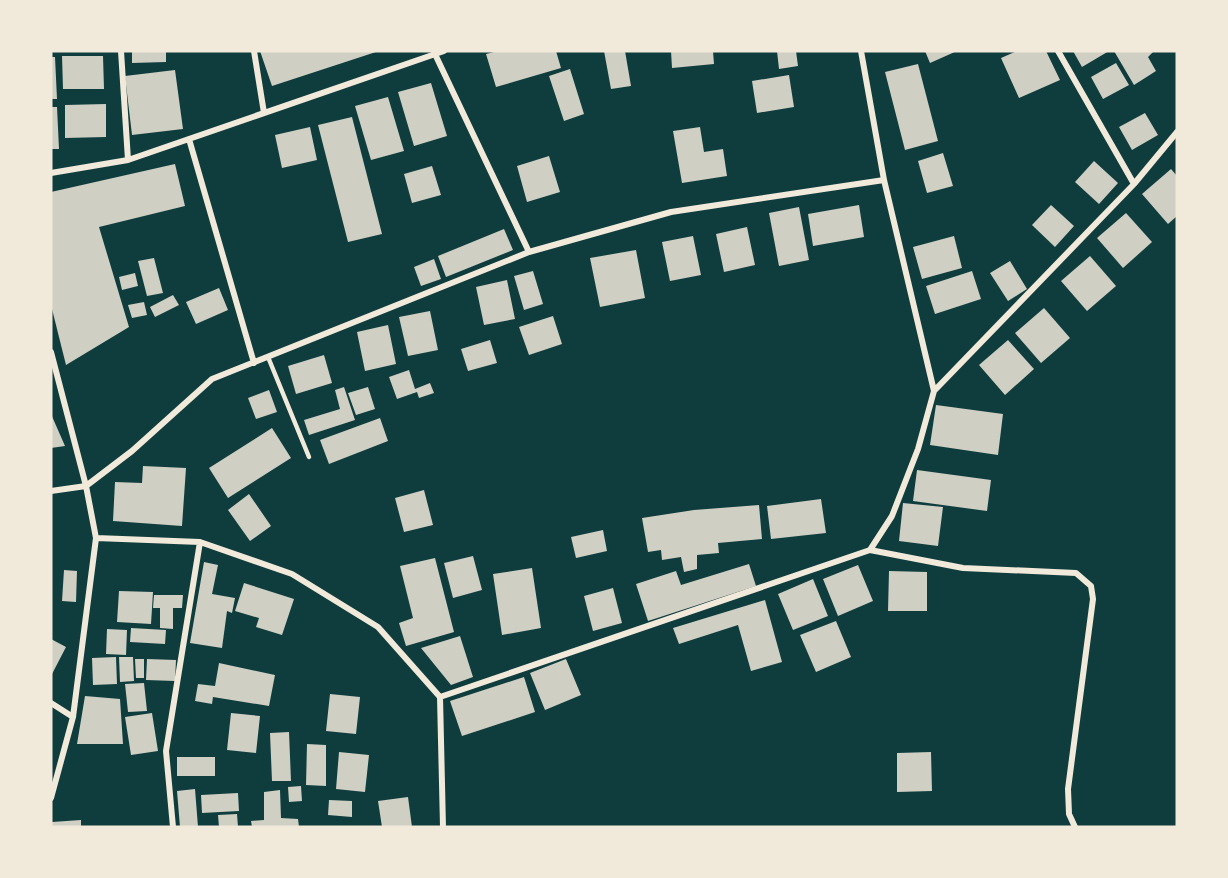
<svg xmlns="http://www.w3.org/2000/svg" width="1228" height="878" font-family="'Noto Serif',serif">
  <rect width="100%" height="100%" fill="#0f3d3e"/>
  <!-- building -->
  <path fill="#cfcfc3" d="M132 51H166V62L132 63Z
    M260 51H379L272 86Z
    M498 51H556L561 68 496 87 486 54Z
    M604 51H625L631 86 611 89Z
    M671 51H713L714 64 672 68Z
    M777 51H796L798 66 779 69Z
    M925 51H957L930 63Z
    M1017 51H1046L1060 80 1019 98 1001 58Z
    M1073 51H1109L1082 67Z
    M1114 51H1154L1148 57 1156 71 1134 85Z
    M62 56H103L104 89H63Z
    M51 57H55L57 99H51Z
    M1116 63 1129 85 1103 99 1091 77Z
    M918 64 938 141 905 150 885 72Z
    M570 69 584 114 564 121 549 76Z
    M175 70 183 129 132 135 125 76Z
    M789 75 794 107 757 113 752 81Z
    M431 83 447 136 414 146 398 92Z
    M388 97 404 151 371 160 355 106Z
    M106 104V137L65 138V105Z
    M51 107H57L59 149H51Z
    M1145 113 1158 135 1132 150 1119 127Z
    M352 117 382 234 348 242 318 125Z
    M310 127 317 160 282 168 275 135Z
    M700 127 704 152 723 149 727 176 682 183 673 131Z
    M943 153 953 186 927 193 918 161Z
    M549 156 560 192 527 202 517 166Z
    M1094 161 1118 183 1099 204 1075 182Z
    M175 164 185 206 99 227 129 327 66 365 51 305V192Z
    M432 166 441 195 412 203 404 174Z
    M1171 169 1177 176V216L1168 224 1142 194Z
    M859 205 864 237 813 246 808 214Z
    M1051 205 1074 226 1055 247 1032 225Z
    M799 207 809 260 779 266 769 213Z
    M1126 213 1152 242 1123 268 1097 238Z
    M747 227 755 265 724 272 716 234Z
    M504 229 513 250 446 277 438 256Z
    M693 236 701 275 670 281 662 242Z
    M954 236 962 268 922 279 913 247Z
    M636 250 645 298 600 307 590 258Z
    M1090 256 1116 286 1087 311 1061 281Z
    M154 258 163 293 147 296 138 261Z
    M434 259 441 279 421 286 414 267Z
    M1010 261 1027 289 1008 301 990 273Z
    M533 271 543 304 524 310 514 276Z
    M972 271 981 299 935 314 926 286Z
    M135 273 138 286 122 290 119 277Z
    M507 280 515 319 484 325 476 287Z
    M219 288 228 310 196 324 186 302Z
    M173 295 179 305 155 317 150 307Z
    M144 302 147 315 132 318 128 305Z
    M1044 308 1070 338 1041 363 1015 333Z
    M430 311 438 350 408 356 399 317Z
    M553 316 562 344 529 355 519 327Z
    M388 325 396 364 365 371 357 332Z
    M490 340 497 363 468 371 461 349Z
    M1008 340 1034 369 1005 395 979 365Z
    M324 355 332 383 296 394 288 366Z
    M409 370 415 389 430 383 434 393 419 398 417 392 397 399 389 377Z
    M344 387 355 420 309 435 304 420 340 409 335 390Z
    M368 387 375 409 356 415 348 393Z
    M269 390 277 412 256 419 248 398Z
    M936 405 1003 414 998 455 930 445Z
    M51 414 65 446 51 448Z
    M380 418 388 441 329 464 320 440Z
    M272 428 291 458 228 498 209 468Z
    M143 466 186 468 182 526 113 521 115 482 142 483Z
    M917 470 991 480 987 511 913 501Z
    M424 490 433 525 404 532 395 498Z
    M249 494 271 526 250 541 228 510Z
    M821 499 826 533 771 539 767 506Z
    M903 503 943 507 938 546 899 541Z
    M759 505 762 539 718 543 719 553 697 555V569L684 572 681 557 662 560 661 550 648 552 642 518 694 510Z
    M603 530 607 551 576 558 571 537Z
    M473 556 482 590 453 598 444 563Z
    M435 558 454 632 406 646 399 623 413 618 400 566Z
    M204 562 218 565 212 594 235 598 232 613 227 611 222 648 190 643Z
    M749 564 756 586 648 621 636 584 676 571 681 585Z
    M858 565 873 601 838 616 823 579Z
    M532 568 541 628 502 635 493 574Z
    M64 570 77 571 76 602 62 601Z
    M889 571 927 572V611H888Z
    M813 579 828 616 793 630 778 594Z
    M244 583 294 599 282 635 256 627 259 618 235 611Z
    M613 588 622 623 593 631 584 596Z
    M119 591 153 592 151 624 117 622Z
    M154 595H183L182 608H173V629L160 628V608H153Z
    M765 600 782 662 751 671 738 625 679 644 673 628Z
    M836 621 851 657 816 672 800 635Z
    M131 628 166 630 165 644 130 642Z
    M107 629 127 630 126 655 106 654Z
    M460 636 473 677 451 685 421 648Z
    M51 639 66 647 51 676Z
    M116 657 117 684 93 685 92 658Z
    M119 657H133L134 681 120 682Z
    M135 659H144V678H136Z
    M147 659 176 660 175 681 146 680Z
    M566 659 581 695 545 710 530 673Z
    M219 663 275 675 269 706 213 697 212 704 195 701 198 684 215 686Z
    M524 677 535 712 462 736 450 701Z
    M144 683 147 711 128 712 125 684Z
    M330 694 360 697 356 734 326 731Z
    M85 696 120 699 123 744H77Z
    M152 713 158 751 131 755 125 717Z
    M231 713 260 716 256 753 227 750Z
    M289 732 291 781H272L270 733Z
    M307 744 326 745V786L306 785Z
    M339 752 369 755 365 792 336 789Z
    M931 752 932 791 897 792V753Z
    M177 757H215V776H177Z
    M301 786 302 801 289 802 288 787Z
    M195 789 198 827H180L177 791Z
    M280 790 281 818 298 819 299 827H252L251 821 264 820V792Z
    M238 793 239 811 202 813 201 795Z
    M408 797 412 827H382L378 801Z
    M329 800 352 801V817L328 815Z
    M237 814 238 827H219L218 815Z
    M81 820V827H52V822Z"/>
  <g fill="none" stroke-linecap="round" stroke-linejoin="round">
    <!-- service -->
    <path stroke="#f1e9da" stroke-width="4.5" d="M268 357 309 457"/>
    <!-- minor -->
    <path stroke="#f1e9da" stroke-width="6" d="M121 51 128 160
      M254 51 264 113
      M861 51 884 180 934 391 918 449 892 516 870 550
      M1058 51 1134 184
      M434 52 529 252
      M189 139 254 363
      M51 173 128 160 444 51
      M51 352 86 486 96 538 73 717 51 798
      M934 391 1134 184 1177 132
      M51 491 86 486 132 451 212 379 529 252 671 212 884 180
      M96 538 200 542 292 574 378 627 440 697 443 827
      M440 697 870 550 963 568 1076 573 1091 586 1093 599 1068 789 1069 814 1075 827
      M51 703 73 717
      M173 827 166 751 200 542"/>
  </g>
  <!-- border -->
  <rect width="1228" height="878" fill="none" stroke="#f1e9da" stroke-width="105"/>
</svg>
